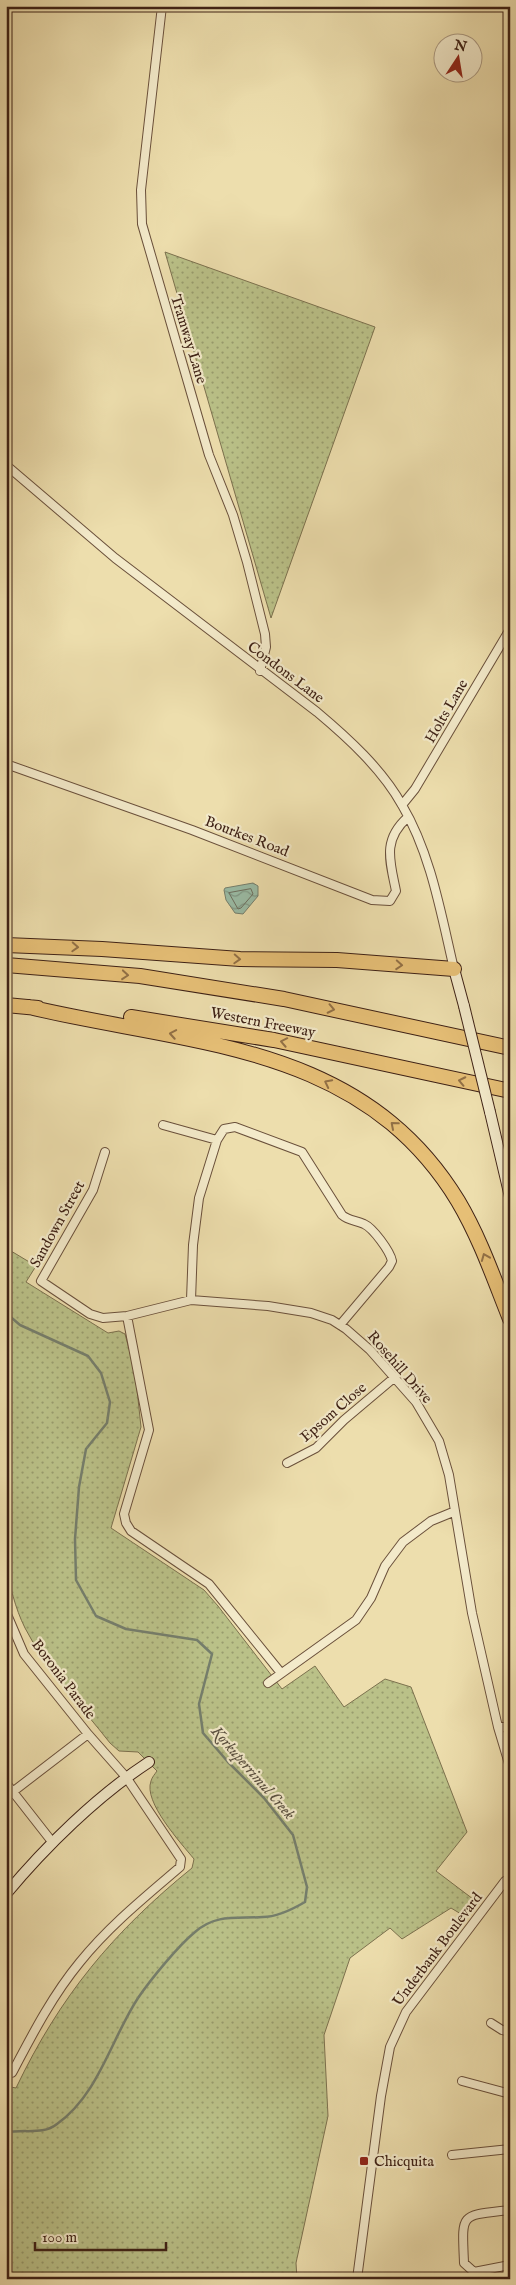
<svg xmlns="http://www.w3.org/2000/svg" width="516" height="2285" font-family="'IM FELL English',serif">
  <defs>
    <pattern id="park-dots" width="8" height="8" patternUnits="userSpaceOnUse" patternTransform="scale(1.25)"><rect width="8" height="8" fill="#bac188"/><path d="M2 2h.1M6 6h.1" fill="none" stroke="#999c6e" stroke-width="1.8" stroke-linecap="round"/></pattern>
    <pattern id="water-waves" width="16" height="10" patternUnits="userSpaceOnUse" patternTransform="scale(1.25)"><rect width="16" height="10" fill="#9abca6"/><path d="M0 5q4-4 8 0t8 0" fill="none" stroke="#7f9886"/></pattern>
  </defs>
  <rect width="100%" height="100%" fill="#eddead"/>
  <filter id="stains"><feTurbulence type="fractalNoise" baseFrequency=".004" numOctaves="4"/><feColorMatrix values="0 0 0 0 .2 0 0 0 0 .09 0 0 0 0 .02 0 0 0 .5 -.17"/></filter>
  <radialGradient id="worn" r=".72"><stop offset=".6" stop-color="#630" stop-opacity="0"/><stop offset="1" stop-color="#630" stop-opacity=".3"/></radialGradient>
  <!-- park -->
  <path fill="url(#park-dots)" stroke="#7c714e" d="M165 252 375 327 271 618Z
    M6 1248 36 1266 26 1282 108 1333 119 1331 125 1334 135 1371 141 1427 111 1528 204 1590 218 1606 282 1689 315 1666 344 1707 385 1679 411 1687 467 1832 436 1871 473 1899 461 1914 451 1908 402 1939 390 1928 350 1958 324 2035 328 2116 296 2263 297 2279H6V2086L16 2088C60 1996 113 1932 192 1868L194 1859C181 1843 143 1802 151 1781 152 1777 155 1774 157 1771L138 1752 119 1751 110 1743C81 1706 46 1669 25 1628 15 1608 10 1586 6 1565Z"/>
  <!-- water -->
  <path fill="url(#water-waves)" stroke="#757e6c" d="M253 883 258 886V896L243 914 235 913 226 900 224 890 225 888Z"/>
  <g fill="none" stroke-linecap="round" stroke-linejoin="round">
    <!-- shore -->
    <path stroke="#6c6e5e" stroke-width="1" d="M251 889 253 894 241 908 238 909 229 893Z"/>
    <!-- stream -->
    <path stroke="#757e6c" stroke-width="2.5" d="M6 1313 20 1325 88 1356 101 1373 110 1402 107 1423 86 1449 79 1487 75 1539 76 1580 96 1616 126 1629 197 1640 212 1654 199 1704 203 1733 228 1762 264 1798 293 1835 307 1887 305 1902C293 1909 278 1917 263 1917 238 1919 217 1913 195 1932 178 1946 151 1979 138 1998 111 2039 99 2094 57 2124 42 2136 23 2128 6 2133"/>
    <defs>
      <path id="street" d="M162 6 141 190 142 224 209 455 233 515 247 562 265 634 266 647 260 671
        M6 465 115 558 317 712C348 738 382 769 402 805 431 854 441 914 454 969
        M6 764 192 830 372 900 390 901 396 891C390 861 382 840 408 817
        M402 805 415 789 510 629
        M163 1125 217 1140
        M105 1152 93 1190 41 1281 90 1314 103 1318 127 1316 191 1300 268 1306 311 1313 332 1320 346 1329 370 1350 416 1402 439 1441 449 1475 472 1613 498 1727 510 1767
        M191 1300 193 1245 199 1198 217 1140 224 1129 235 1127 302 1152 342 1215C349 1221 356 1220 364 1224 373 1228 390 1251 392 1261L389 1267 340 1325
        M127 1316 149 1430 124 1514 126 1523 131 1531 209 1584 281 1673
        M287 1463 316 1448 344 1420 395 1377
        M6 1612 24 1654 88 1734
        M268 1683 356 1620 371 1598 385 1566 403 1542 431 1521 453 1512
        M498 1727H510
        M6 1783 53 1843
        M6 1797 88 1734 126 1777 181 1859 180 1867C145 1897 109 1926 80 1962 52 1996 32 2035 12 2073H6
        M491 2023 502 2030 510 2032
        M462 2081 510 2094
        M452 2155 510 2149
        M510 2210C459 2216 462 2212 464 2263L474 2272 510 2265
        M357 2279 381 2096 390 2047 406 2012 505 1881 510 1878"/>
      <path id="secondary" d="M454 969 464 1006
        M490 1112 510 1197
        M6 1894C45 1847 97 1796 149 1762"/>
      <path id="highway" d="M6 945 102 949 240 959 337 960 454 969
        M6 965 140 976 284 999 510 1048
        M6 1005 38 1008
        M29 1007C189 1045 361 1042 458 1201 480 1238 494 1279 510 1319
        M131 1017 274 1040 510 1091"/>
    </defs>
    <!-- street casing -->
    <use href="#street" stroke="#6a503b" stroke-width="10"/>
    <!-- secondary casing -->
    <use href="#secondary" stroke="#3e2115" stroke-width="12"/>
    <!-- highway casing -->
    <use href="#highway" stroke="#3e2115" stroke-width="16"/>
    <!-- street -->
    <use href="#street" stroke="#f3eaca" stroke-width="8"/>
    <!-- secondary -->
    <use href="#secondary" stroke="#f3eaca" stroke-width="10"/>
    <!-- highway -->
    <use href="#highway" stroke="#e6bf76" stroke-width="14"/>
    <defs>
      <path id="secondary-bridge" d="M464 1006 490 1112"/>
    </defs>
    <!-- secondary-bridge casing -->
    <use href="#secondary-bridge" stroke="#3e2115" stroke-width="12" stroke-linecap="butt"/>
    <!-- secondary-bridge -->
    <use href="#secondary-bridge" stroke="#f3eaca" stroke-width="10"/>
  </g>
  <!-- one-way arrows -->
  <defs><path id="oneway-chevron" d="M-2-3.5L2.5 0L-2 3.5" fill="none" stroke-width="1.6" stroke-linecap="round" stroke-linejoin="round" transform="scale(1.25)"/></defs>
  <g stroke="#927046">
    <use href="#oneway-chevron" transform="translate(75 947) rotate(3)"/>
    <use href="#oneway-chevron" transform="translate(237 959) rotate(3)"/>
    <use href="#oneway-chevron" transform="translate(399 965) rotate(4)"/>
    <use href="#oneway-chevron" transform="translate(125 975) rotate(5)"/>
    <use href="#oneway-chevron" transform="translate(331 1009) rotate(12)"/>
    <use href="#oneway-chevron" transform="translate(173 1034) rotate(-170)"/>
    <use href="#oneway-chevron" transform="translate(284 1042) rotate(-169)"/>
    <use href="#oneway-chevron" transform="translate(462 1081) rotate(-168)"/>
    <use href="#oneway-chevron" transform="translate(328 1083) rotate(-153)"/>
    <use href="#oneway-chevron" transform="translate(394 1125) rotate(-139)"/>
    <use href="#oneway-chevron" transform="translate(485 1257) rotate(-112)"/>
  </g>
  <!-- markers -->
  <rect fill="#8f2418" stroke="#f3eaca" stroke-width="2" x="359" y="2156" width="10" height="10" rx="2.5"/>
  <g text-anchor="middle" stroke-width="4.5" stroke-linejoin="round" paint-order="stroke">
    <!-- street labels -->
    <g font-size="15" fill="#3e2115" stroke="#f3eaca">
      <text transform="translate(189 339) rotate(73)" y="5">Tramway Lane</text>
      <text transform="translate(286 672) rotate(37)" y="5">Condons Lane</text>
      <text transform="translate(446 711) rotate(-60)" y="5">Holts Lane</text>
      <text transform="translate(247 836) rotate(21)" y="5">Bourkes Road</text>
      <text transform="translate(263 1022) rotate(11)" y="5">Western Freeway</text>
      <text transform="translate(57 1224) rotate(-61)" y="5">Sandown Street</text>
      <text transform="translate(400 1367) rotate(49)" y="5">Rosehill Drive</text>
      <text transform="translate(333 1412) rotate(-41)" y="5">Epsom Close</text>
      <text transform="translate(64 1679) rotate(53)" y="5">Boronia Parade</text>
      <text transform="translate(437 1949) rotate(-53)" y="5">Underbank Boulevard</text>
    </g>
    <!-- poi labels -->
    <g font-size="15" fill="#3e2115" stroke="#f3eaca" text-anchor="start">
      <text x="374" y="2166">Chicquita</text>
    </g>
    <!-- water labels -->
    <g font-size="16" font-style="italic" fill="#5a5040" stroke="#f3eaca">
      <text transform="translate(254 1772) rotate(49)" y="6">Korkuperrimul Creek</text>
    </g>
  </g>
  <!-- margin -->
  <rect width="516" height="2285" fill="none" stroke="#eddead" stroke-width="25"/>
  <rect x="8" y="8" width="501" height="2270" fill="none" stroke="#3e2115" stroke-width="2.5"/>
  <rect x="12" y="12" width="491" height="2260" fill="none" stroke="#3e2115"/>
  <!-- north arrow -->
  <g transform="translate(458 58) rotate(12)"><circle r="24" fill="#f3eaca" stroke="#ab9a82"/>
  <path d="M0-4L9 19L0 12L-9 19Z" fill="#8f2418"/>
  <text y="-8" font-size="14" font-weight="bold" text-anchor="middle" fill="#3e2115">N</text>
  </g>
  <!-- scale -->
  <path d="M35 2242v8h131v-8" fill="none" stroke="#3e2115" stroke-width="2.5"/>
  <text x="42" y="2242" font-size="15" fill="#3e2115" stroke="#f3eaca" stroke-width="4" paint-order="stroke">100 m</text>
  <rect width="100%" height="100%" filter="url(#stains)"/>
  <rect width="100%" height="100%" fill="url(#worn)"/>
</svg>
